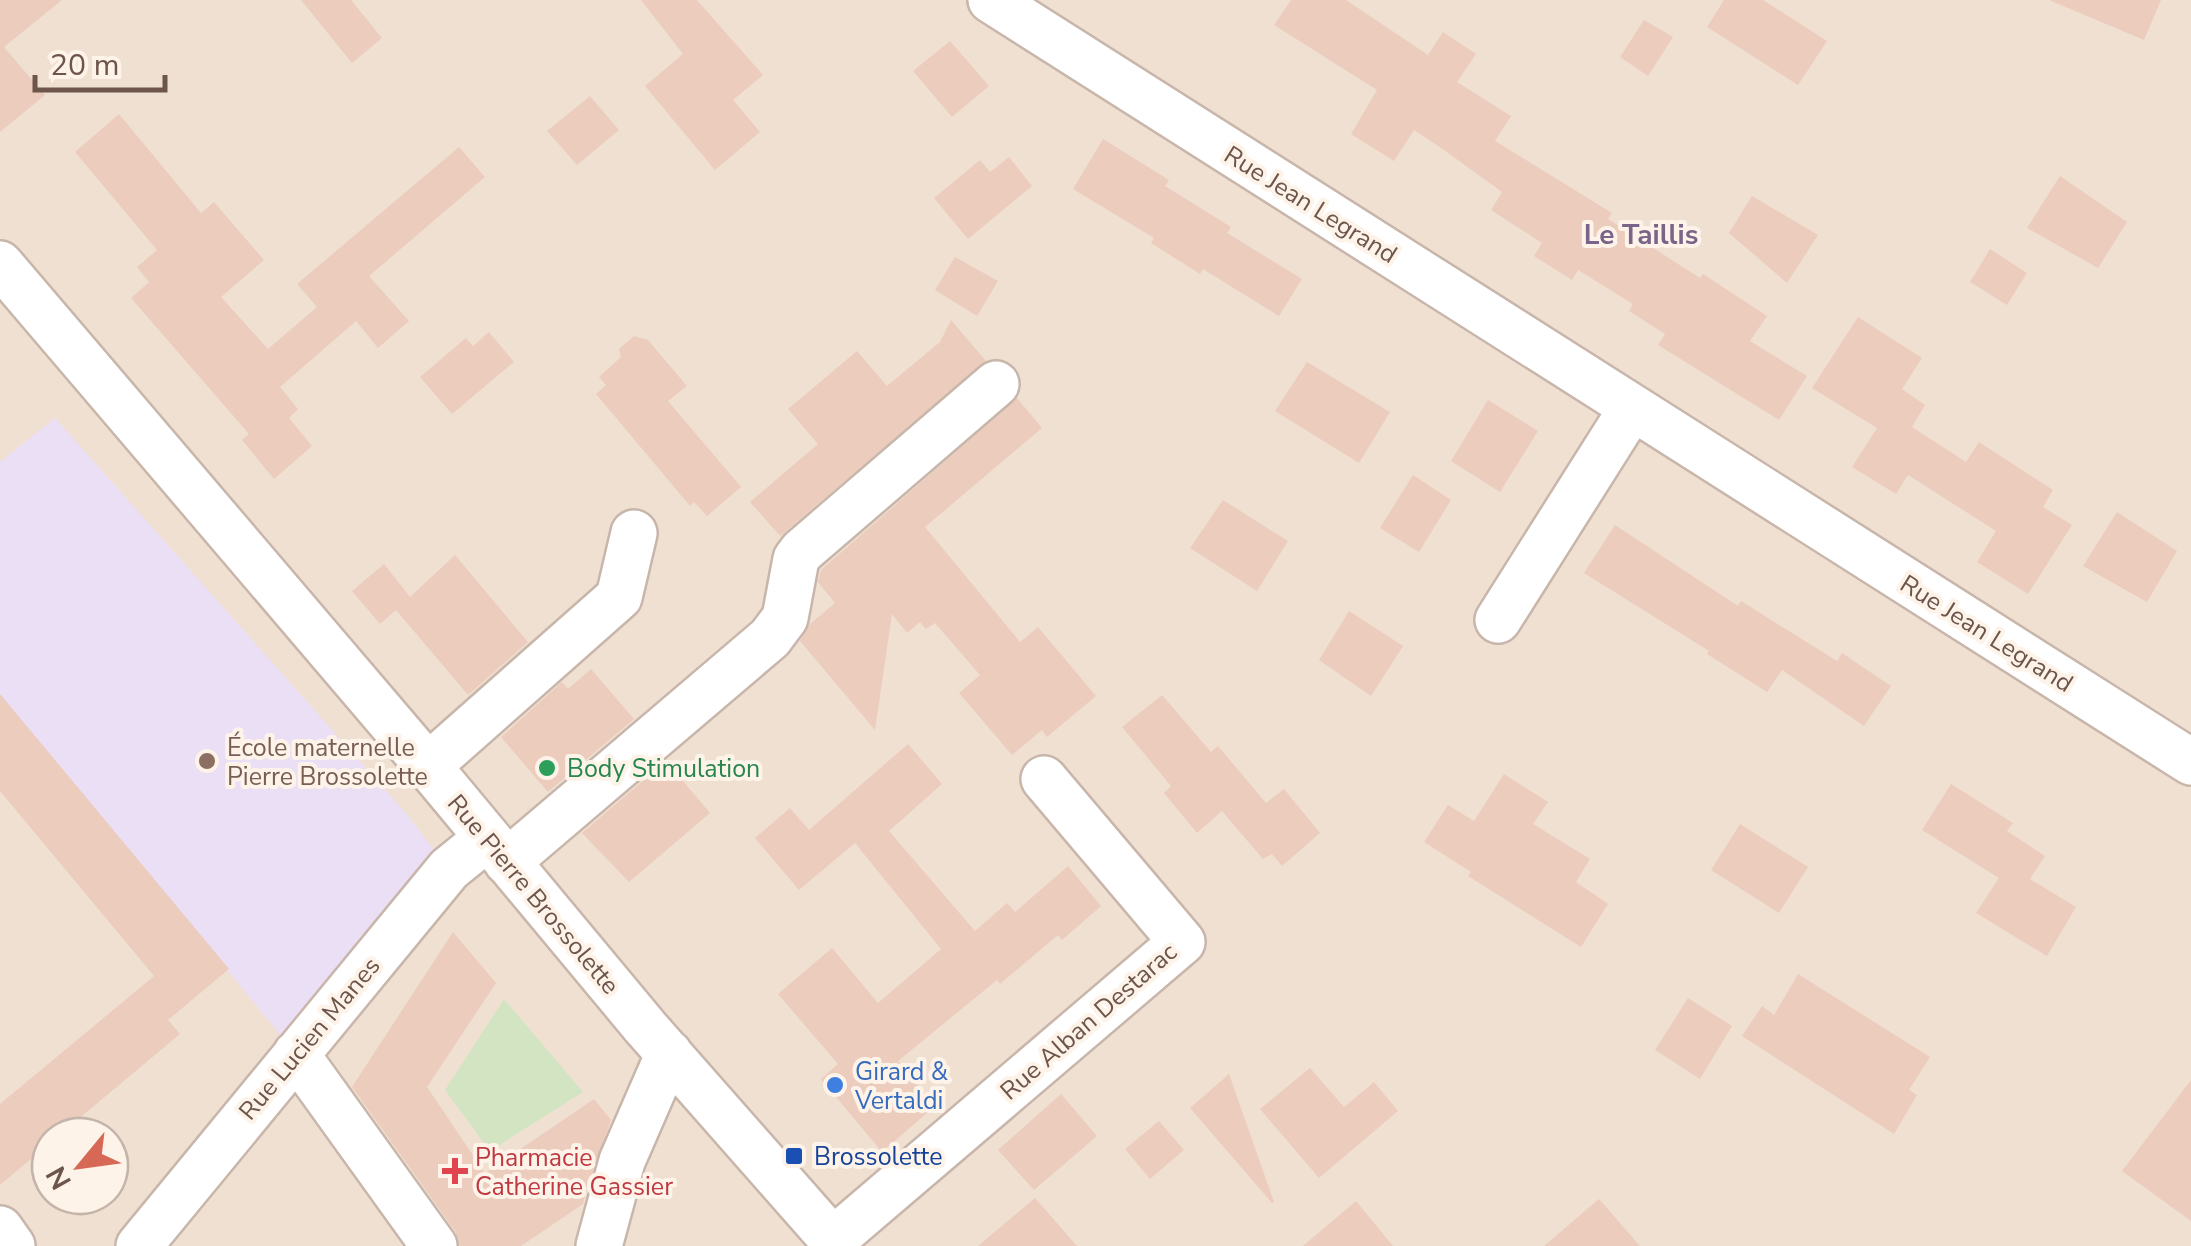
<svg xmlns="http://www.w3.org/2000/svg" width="2191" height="1246" font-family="'Nunito Sans',sans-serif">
  <rect width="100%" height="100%" fill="#f9efe2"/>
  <!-- residential -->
  <path fill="#f0e0d2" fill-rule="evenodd" d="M0 0H2191V1246H0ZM50 1136H110V1196H50Z"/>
  <!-- education -->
  <path fill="#ebdff5" d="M55 418 404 811 449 869 296 1054 8 704 0 710V462Z"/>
  <!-- green -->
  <path fill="#d3e4c3" d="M504 999 583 1092 490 1151 445 1090Z"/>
  <!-- building -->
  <path fill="#ebccbd" d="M0 0H62L4 47 45 95 0 132Z
    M301 0H351L382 38 352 63Z
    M641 0H697L763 75 733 100 760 132 715 170 645 86 683 54Z
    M1291 0H1346L1428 55 1443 32 1476 54 1457 82 1511 116 1495 141 1612 213 1608 219 1700 278 1703 274 1767 316 1750 341 1807 376 1779 420 1658 345 1665 334 1629 311 1633 304 1578 270 1572 280 1534 256 1542 243 1491 210 1502 192 1444 150 1414 130 1394 161 1351 134 1377 90 1274 25Z
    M1724 0H1763L1827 41 1798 85 1707 27Z
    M2049 0H2161L2144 40Z
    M1644 20 1673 37 1648 76 1620 57Z
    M950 41 989 86 952 117 913 71Z
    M590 96 619 130 577 165 547 131Z
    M119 114 201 213 214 202 264 260 221 297 268 349 317 307 297 284 459 147 485 177 369 276 409 321 378 348 356 321 280 387 298 409 289 418 312 446 274 479 242 440 249 434 131 298 149 282 137 267 157 250 75 152Z
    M1103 139 1169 180 1165 186 1231 227 1227 233 1302 279 1279 316 1203 269 1200 274 1151 243 1154 238 1073 189Z
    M1009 157 1032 186 968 239 934 198 980 160 990 172Z
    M2060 176 2127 222 2098 268 2027 228Z
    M1752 196 1818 235 1787 283 1729 233Z
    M1990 249 2027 273 2007 305 1970 282Z
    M955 257 998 281 977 316 935 290Z
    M1858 317 1922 358 1902 389 1925 405 1912 427 1966 462 1979 442 2053 490 2043 507 2072 525 2028 594 1977 562 1996 531 1908 475 1896 494 1852 467 1877 428 1812 388Z
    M951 320 986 361 780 536 750 502 818 444 788 409 857 351 887 386 940 342Z
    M489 332 514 362 452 414 420 377 466 338 473 346Z
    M634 336 648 340 687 386 668 401 741 487 707 516 694 502 690 506 596 394 606 385 599 377 621 357 619 349Z
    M1307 362 1390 412 1359 463 1275 411Z
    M1017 398 1042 428 925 527 1020 642 1038 627 1096 696 1047 737 1042 730 1012 755 959 693 980 675 935 623 926 629 920 622 907 633 892 614 875 730 800 641 810 624 835 603 818 582 821 570Z
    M1488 400 1538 431 1500 492 1451 461Z
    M1413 475 1451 500 1419 552 1380 528Z
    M1223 500 1288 541 1257 591 1190 548Z
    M2117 512 2177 551 2147 602 2083 566Z
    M1615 525 1738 606 1741 601 1837 661 1842 653 1891 686 1864 726 1782 670 1767 692 1707 654 1709 651 1584 573Z
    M455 555 528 642 468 695 396 610 380 624 352 591 384 564 410 597Z
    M1349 611 1403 646 1371 696 1319 660Z
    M591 669 634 719 548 792 501 737 562 682 568 689Z
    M0 694 229 969 168 1020 180 1034 58 1136H50V1143L0 1185V1104L154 976 0 791Z
    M1162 695 1211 752 1218 746 1266 803 1284 789 1320 833 1282 866 1272 854 1263 859 1222 811 1197 833 1164 793 1171 786 1122 727Z
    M908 744 942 784 889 831 975 931 1007 903 1015 912 1068 866 1101 906 1062 940 1058 935 1000 984 997 980 898 1061 935 1106 882 1152 821 1079 838 1064 778 994 832 948 878 1003 941 949 855 843 799 890 755 838 790 808 809 830Z
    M666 761 710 813 629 882 582 833Z
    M1504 774 1548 802 1533 824 1590 859 1576 882 1608 904 1581 947 1468 876 1471 872 1424 842 1448 805 1474 821Z
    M1951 784 2013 823 2007 831 2045 856 2030 879 2076 907 2047 956 1976 913 1999 878 1922 830Z
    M1740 824 1808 867 1779 913 1711 870Z
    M453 932 496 983 427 1087 485 1173 594 1099 611 1120 588 1186 582 1190 585 1196 583 1204 521 1246H460L455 1231 352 1087Z
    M1798 974 1930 1057 1909 1090 1917 1095 1894 1134 1742 1036 1762 1006 1774 1015Z
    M1688 998 1732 1026 1700 1079 1655 1050Z
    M1310 1068 1344 1107 1374 1082 1398 1111 1319 1178 1260 1109Z
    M1229 1074 1274 1202 1272 1203 1190 1108Z
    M2191 1080V1221L2122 1171Z
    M1061 1094 1097 1136 1034 1190 998 1150Z
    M1159 1121 1184 1150 1150 1179 1125 1149Z
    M1035 1198 1077 1246H978Z
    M1599 1199 1640 1246H1544Z
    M1356 1201 1393 1246H1303Z"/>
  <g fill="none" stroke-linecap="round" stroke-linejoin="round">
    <defs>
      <path id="minor" d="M991 0 2191 762
        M0 264 428 766 646 1028 838 1246
        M1498 620 1632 408
        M428 766 619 597 634 533
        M507 862 770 638 785 618 796 559 802 551 996 384
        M296 1054 434 1246
        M0 1229 12 1246
        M833 1240 1182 942 1044 779
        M139 1246 449 869 486 839
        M599 1246 622 1161 669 1053"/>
    </defs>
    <!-- minor casing -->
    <use href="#minor" stroke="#c8b6ab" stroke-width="50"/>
    <!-- minor -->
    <use href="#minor" stroke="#fff" stroke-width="45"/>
  </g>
  <!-- markers -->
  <circle fill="#8d6e63" stroke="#fdf3e8" stroke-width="4" cx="207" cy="761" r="10"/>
  <circle fill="#2e9e5b" stroke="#fdf3e8" stroke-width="4" cx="547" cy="768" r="10"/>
  <circle fill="#3f7fe0" stroke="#fdf3e8" stroke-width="4" cx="835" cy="1085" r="10"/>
  <rect fill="#1a4fb4" stroke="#fdf3e8" stroke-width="4" x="784" y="1146" width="20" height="20" rx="5"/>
  <path fill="#e0444e" stroke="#fdf3e8" stroke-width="4" d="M450 1156h10v10h10v10h-10v10h-10v-10h-10v-10h10z"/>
  <g text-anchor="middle" stroke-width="8" stroke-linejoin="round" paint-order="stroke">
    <!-- street labels -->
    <g font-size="25" fill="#6e554c" stroke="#fdf3e8">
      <text transform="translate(1311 204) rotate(32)" y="9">Rue Jean Legrand</text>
      <text transform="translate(1987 633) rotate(32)" y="9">Rue Jean Legrand</text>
      <text transform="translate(534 894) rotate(50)" y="9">Rue Pierre Brossolette</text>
      <text transform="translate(1088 1021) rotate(-41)" y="9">Rue Alban Destarac</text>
      <text transform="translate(309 1038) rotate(-50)" y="9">Rue Lucien Manes</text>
    </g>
    <!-- education labels -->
    <g font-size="25" fill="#785e54" stroke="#fdf3e8" text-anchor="start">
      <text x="227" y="756">École maternelle<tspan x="227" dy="29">Pierre Brossolette</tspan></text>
    </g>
    <!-- leisure labels -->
    <g font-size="25" fill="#27864d" stroke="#fdf3e8" text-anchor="start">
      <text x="567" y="777">Body Stimulation</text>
    </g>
    <!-- shop labels -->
    <g font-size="25" fill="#366cbe" stroke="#fdf3e8" text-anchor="start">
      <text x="855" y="1080">Girard &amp;<tspan x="855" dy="29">Vertaldi</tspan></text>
    </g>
    <!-- transit labels -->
    <g font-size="25" fill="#164399" stroke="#fdf3e8" text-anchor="start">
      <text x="814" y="1165">Brossolette</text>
    </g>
    <!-- health labels -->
    <g font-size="25" fill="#be3a42" stroke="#fdf3e8" text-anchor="start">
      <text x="475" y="1166">Pharmacie<tspan x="475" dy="29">Catherine Gassier</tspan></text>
    </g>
    <!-- neighbourhood labels -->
    <g font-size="28" font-weight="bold" fill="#7a648a" stroke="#fdf3e8">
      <text x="1641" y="244">Le Taillis</text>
    </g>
  </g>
  <!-- north arrow -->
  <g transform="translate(80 1166) rotate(241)"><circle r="48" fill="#fdf3e8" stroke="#c4b4aa" stroke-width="2.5"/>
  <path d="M0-8L18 38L0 25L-18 38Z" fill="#d66855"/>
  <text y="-15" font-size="28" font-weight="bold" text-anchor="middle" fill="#6e554c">N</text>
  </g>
  <!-- scale -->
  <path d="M35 75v15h130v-15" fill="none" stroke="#6e554c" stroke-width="5"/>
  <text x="50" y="75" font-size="30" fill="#6e554c" stroke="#fdf3e8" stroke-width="8" paint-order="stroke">20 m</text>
</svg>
